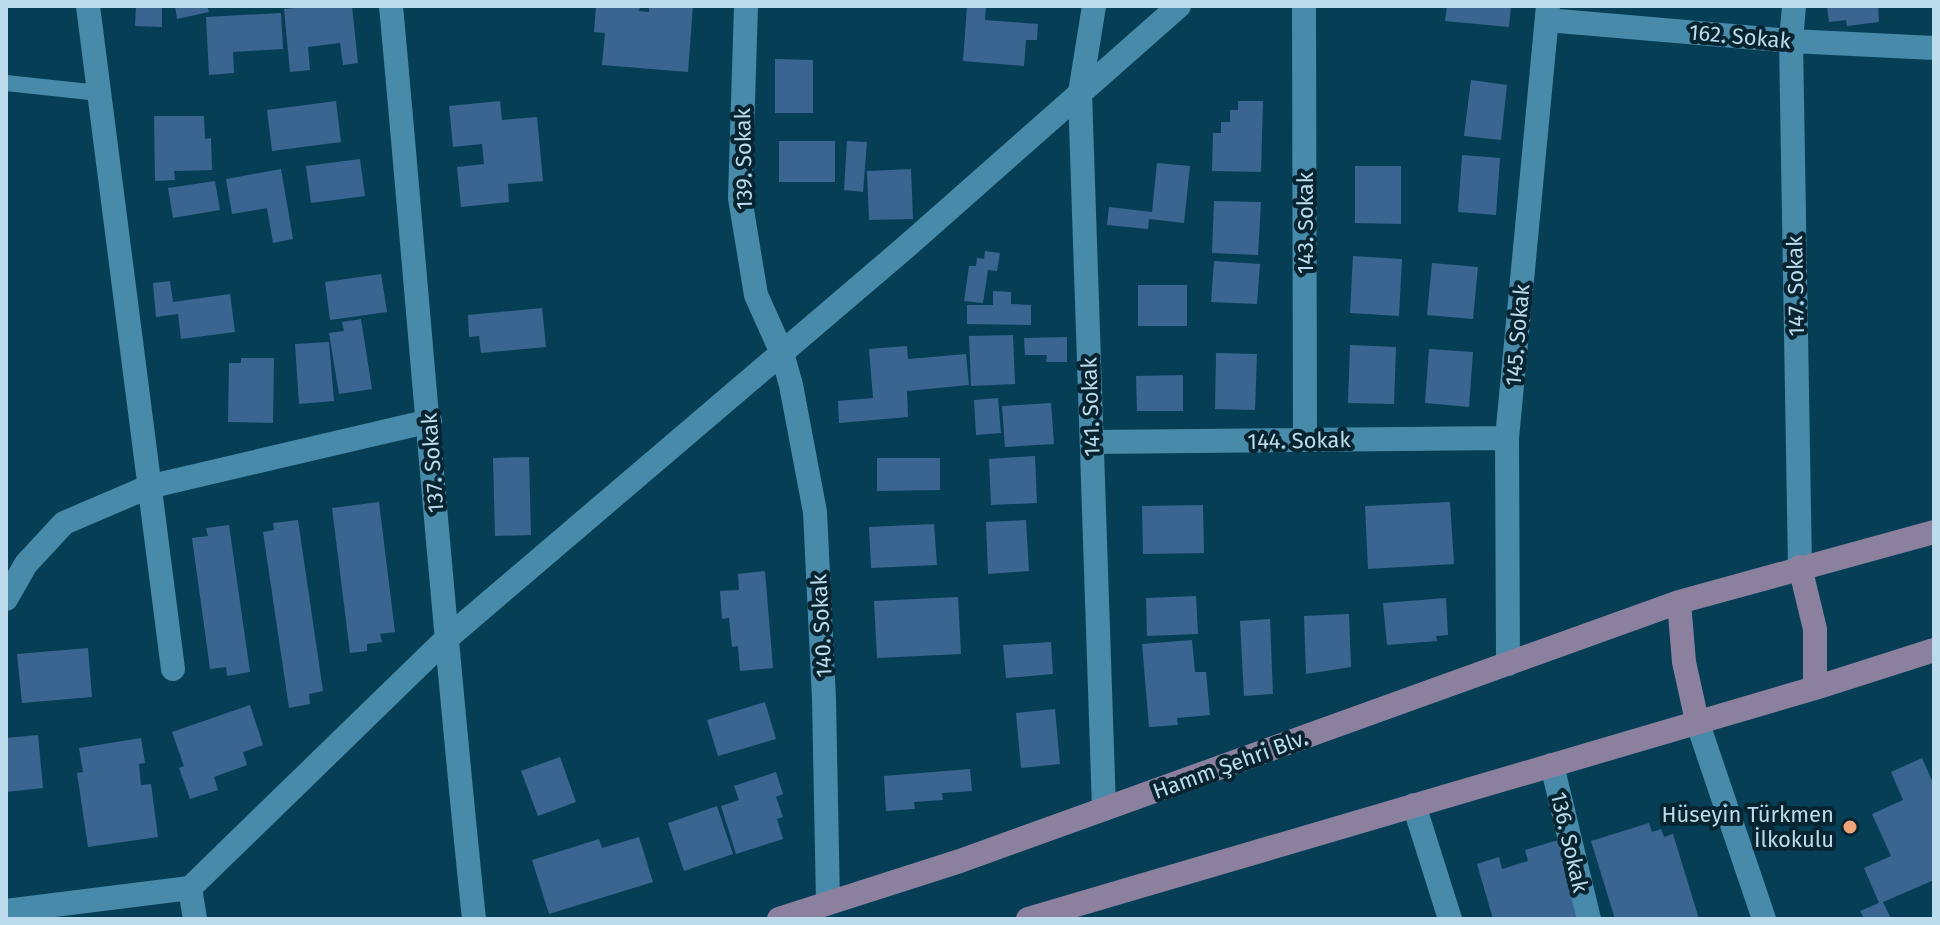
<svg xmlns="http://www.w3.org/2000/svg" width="1940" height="925" font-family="'Fira Sans',sans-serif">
  <rect width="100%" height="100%" fill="#063f55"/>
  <!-- building -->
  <path fill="#396590" d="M136 6H162V27L135 26Z
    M175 6H207L209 12 177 19Z
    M316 6H352L358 63 343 65 340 43 308 47 310 70 290 72 284 9Z
    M596 6H640L639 11 649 12V6H693L688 72 602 65 605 33 594 32Z
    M967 6H986L985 20 1038 24 1037 40H1026L1024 66 963 61Z
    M1447 6H1511L1509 27 1445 21Z
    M1827 6H1878L1879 22 1847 26 1846 20 1829 22Z
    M281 13 283 49 233 52 234 73 209 75 206 17Z
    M775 59 813 60V113H775Z
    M1471 80 1507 85 1501 140 1464 136Z
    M336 101 341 142 272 151 267 110Z
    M500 101 502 120 537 117 543 181 508 184 509 202 461 207 457 167 484 164 482 144 453 147 449 106Z
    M1238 101H1263L1261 172 1212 171 1213 133H1221V122H1230V110H1238Z
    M154 116H204L205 139 211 138 212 170 174 171 175 180 155 181Z
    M779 141H835V182H779Z
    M847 141 867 142 863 192 844 190Z
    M1462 155 1500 158 1496 215 1458 212Z
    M360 159 365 196 311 203 306 166Z
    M1157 163 1190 166 1184 223 1149 219 1148 229 1107 225 1109 207 1152 212Z
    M1355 166H1401V224L1355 223Z
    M281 169 293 239 273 243 267 208 232 214 226 179Z
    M911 169 913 219 869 220 867 171Z
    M215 181 220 210 173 218 168 188Z
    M1214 201 1261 202 1258 255 1212 253Z
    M985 251 1000 253 997 271 988 270 983 303 964 301 969 266H976L977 258 984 259Z
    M1353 256 1402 259 1399 316 1350 313Z
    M1214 261 1260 264 1257 304 1211 302Z
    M1432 263 1478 267 1473 319 1427 315Z
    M381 274 387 312 330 320 325 282Z
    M170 281 173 302 230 294 235 332 181 339 178 314 156 317 153 283Z
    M1138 285H1187V326H1138Z
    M993 291 1011 292V304L1031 305V325L967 324V305H993Z
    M542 308 546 347 481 353 479 336 469 337 468 315Z
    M361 319 372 389 339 394 329 333 344 331 342 322Z
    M1013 335 1015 384 971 386 969 336Z
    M1067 337V362H1046L1047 355H1025L1024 338Z
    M329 342 334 401 299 404 295 344Z
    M1350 345 1396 347 1394 404 1348 403Z
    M907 346 908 359 966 354 969 385 907 391 908 417 839 423 838 401 873 398 869 349Z
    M1429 349 1473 352 1469 407 1425 403Z
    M1216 353 1257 354 1255 410 1215 409Z
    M241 358H274L273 423 228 422 229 363H241Z
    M1183 375V411H1137L1136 376Z
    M998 398 1001 433 976 435 974 400Z
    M1051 403 1054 444 1005 447 1002 406Z
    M1035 456 1037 503 991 505 989 459Z
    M529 457 531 535 495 536 493 458Z
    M877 458H940V490L877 491Z
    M379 502 395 632 380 634 382 642 367 644V651L350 653 332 508Z
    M1450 502 1454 564 1368 569 1365 506Z
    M1203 505 1204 553 1143 554 1142 506Z
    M298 520 323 691 309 694 310 704 289 708 263 532 274 530 273 523Z
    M1026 520 1029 571 988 574 986 522Z
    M934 524 937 565 871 568 869 527Z
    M229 525 250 672 227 676 226 667 210 669 192 538 208 536 206 528Z
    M765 571 773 668 740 671 738 646 732 647 729 618 722 619 720 591 739 590 738 574Z
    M1196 596 1198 634 1147 636 1146 598Z
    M958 597 961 654 877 658 874 601Z
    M1446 598 1448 635 1436 636 1437 641 1387 645 1383 603Z
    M1349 614 1351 667 1306 674 1304 616Z
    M1270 619 1273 694 1244 696 1240 621Z
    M1192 640 1195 672H1206L1210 715 1177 718 1178 725 1149 727 1142 644Z
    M1051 642 1053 674 1006 678 1003 645Z
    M88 648 92 697 22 703 17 654Z
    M765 702 776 739 718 756 707 720Z
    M250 705 263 745 243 752 247 765 214 777 218 790 190 799 179 768 184 766 172 732Z
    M1055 709 1060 764 1021 768 1016 713Z
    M38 735 43 788 6 792V738Z
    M141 738 145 763 139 764 141 785 151 784 158 837 88 847 77 773 83 772 79 748Z
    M560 757 576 802 538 816 521 771Z
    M1922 758 1934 785V880L1883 902 1891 919H1864L1860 911 1879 903 1864 868 1891 856 1872 814 1903 800 1891 772Z
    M970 769 972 791 942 793 943 800 914 802 915 809 886 811 884 776Z
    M776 772 783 794 776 797 783 817 777 819 783 839 736 854 721 806 739 800 734 786Z
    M717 806 733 854 684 871 668 823Z
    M1649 823 1652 832 1661 829 1664 837 1673 834 1699 919H1615L1591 841Z
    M639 837 653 882 549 914 532 860 599 839 602 848Z
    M1558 840 1581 919H1493L1477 864 1499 857 1502 869 1528 861 1525 850Z"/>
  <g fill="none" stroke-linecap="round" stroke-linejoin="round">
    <!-- lane -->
    <path stroke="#488aa9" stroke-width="16" d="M6 83 99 93"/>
    <!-- street -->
    <path stroke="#488aa9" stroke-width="24" d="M88 6 173 669
      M391 6C419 310 442 615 474 919
      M746 6 740 198 756 295 782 353 791 385 815 512 824 699 828 903
      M1094 6 1080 93 1104 809
      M1304 6 1305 440
      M1794 6 1791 41 1800 567
      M1547 20 1791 41 1934 48
      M1092 442 1507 438
      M6 599 26 564 64 523 148 487 430 421
      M1508 664 1507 438 1548 6
      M1697 721 1764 919
      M1552 765 1589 919
      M1414 805 1450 919
      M6 911 190 888
      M195 919 190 888 445 640 907 246 1179 6"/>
    <!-- primary -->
    <path stroke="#8c809f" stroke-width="24" d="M1800 567 1815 629V688
      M1679 602 1684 662 1697 721
      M779 919 960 861 1679 602 1934 532
      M1028 919 1815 688 1934 650"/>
  </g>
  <!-- markers -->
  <circle fill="#efa378" stroke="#072430" stroke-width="3" cx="1850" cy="827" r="8"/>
  <g text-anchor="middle" stroke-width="8" stroke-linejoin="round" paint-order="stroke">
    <!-- street labels -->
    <g font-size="22" fill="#bcdced" stroke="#072430">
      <text transform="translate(1740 36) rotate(5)" y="8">162. Sokak</text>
      <text transform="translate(743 159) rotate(-91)" y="8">139. Sokak</text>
      <text transform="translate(1305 223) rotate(-90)" y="8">143. Sokak</text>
      <text transform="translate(1795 286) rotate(-91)" y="8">147. Sokak</text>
      <text transform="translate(1517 335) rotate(-85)" y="8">145. Sokak</text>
      <text transform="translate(1090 407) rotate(-92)" y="8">141. Sokak</text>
      <text transform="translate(1299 440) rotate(-1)" y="8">144. Sokak</text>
      <text transform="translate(432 463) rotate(-94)" y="8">137. Sokak</text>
      <text transform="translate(821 626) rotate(-93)" y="8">140. Sokak</text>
      <text transform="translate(1230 764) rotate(-20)" y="8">Hamm Şehri Blv.</text>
      <text transform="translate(1570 842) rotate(77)" y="8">136. Sokak</text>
    </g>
    <!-- poi labels -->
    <g font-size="22" fill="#bcdced" stroke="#072430" text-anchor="end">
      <text x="1834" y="822">Hüseyin Türkmen<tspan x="1834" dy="25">İlkokulu</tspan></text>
    </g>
  </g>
  <!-- border -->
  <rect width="1940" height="925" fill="none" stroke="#bcdced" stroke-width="16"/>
</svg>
